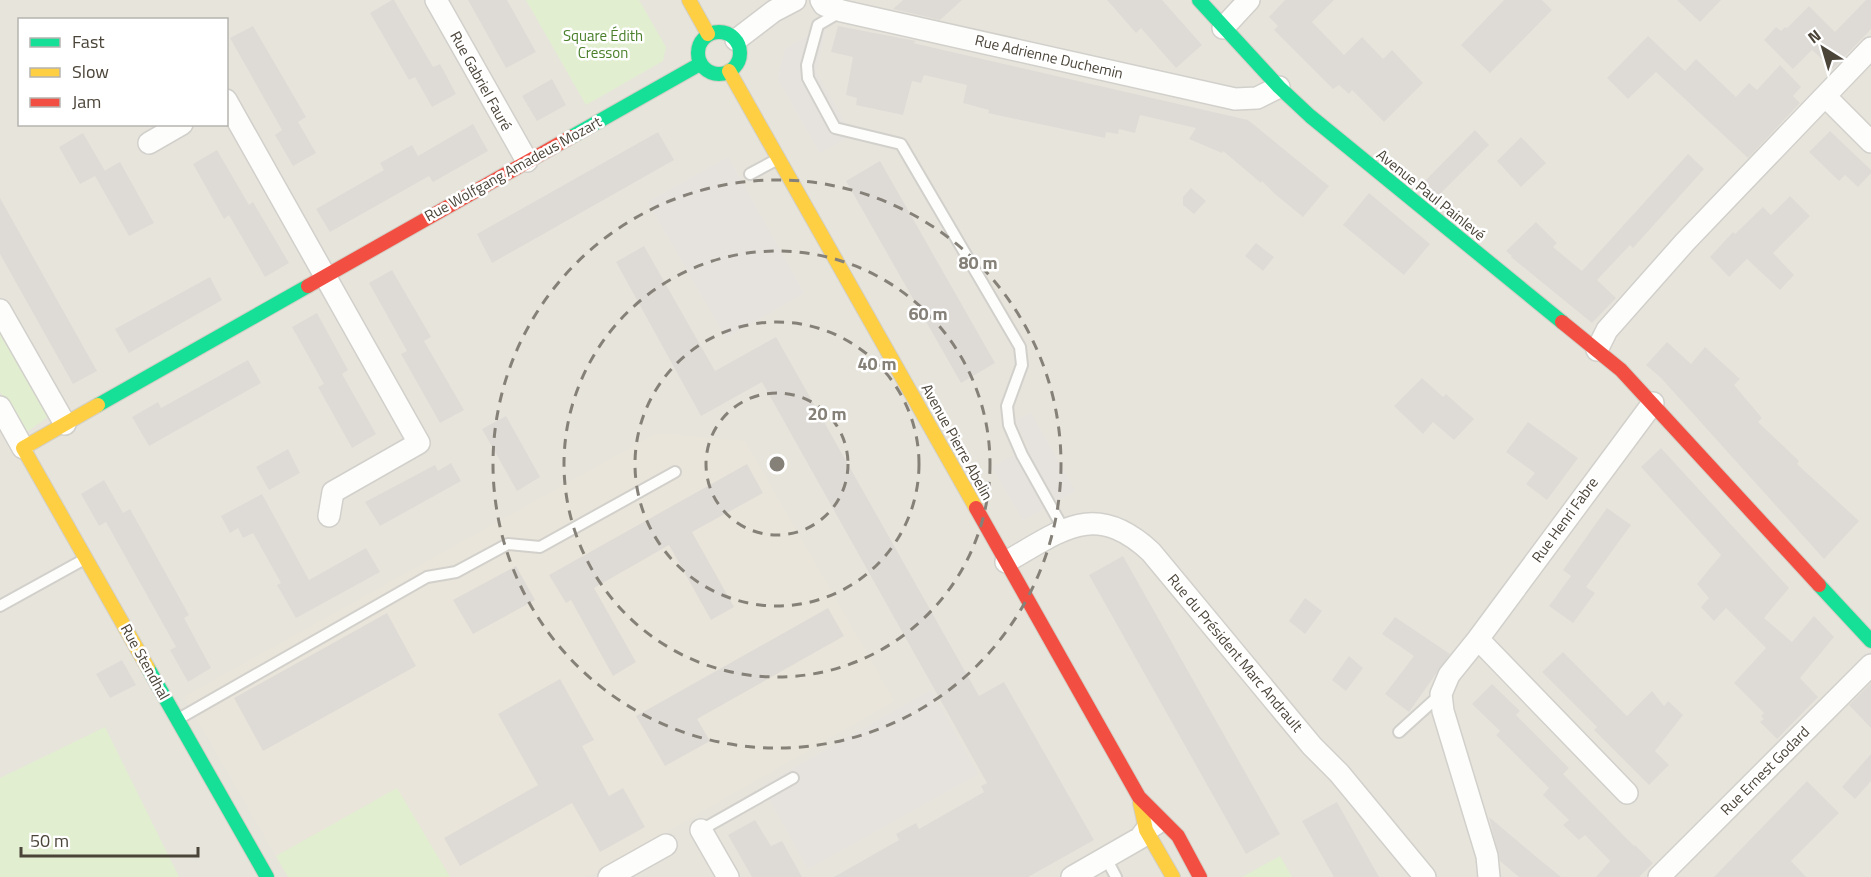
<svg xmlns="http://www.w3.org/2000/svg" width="1871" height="877" font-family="'Titillium Web',sans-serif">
  <rect width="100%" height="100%" fill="#f4f2ee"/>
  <!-- residential -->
  <path fill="#e7e4dc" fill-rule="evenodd" d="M0 0H1871V877H0ZM20 20H226V124H20Z"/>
  <!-- education -->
  <path fill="#eae5da" d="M657 433 745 441 894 701 588 877H450L397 788 276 856 184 697Z"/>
  <!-- green -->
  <path fill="#e1eecf" d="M526 0H639L666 47 663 61 586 105Z
    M0 328 49 416 27 432 20 427 0 392Z
    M105 727 179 877H0V778Z
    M397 788 450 877H288L276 856Z
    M1280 856 1292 877H1242Z"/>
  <!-- parking -->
  <path fill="#e6e3df" d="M827 25 816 71 852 135 820 153 778 79 785 49Z
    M728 157 804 293 726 338 648 202Z
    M1031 413 1075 491 1023 520 992 467 1029 447 1015 421Z
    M931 690 978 774 808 869 762 786Z"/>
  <!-- building -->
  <path fill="#dedbd6" d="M392 0H394L433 67 440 64 456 94 432 107 415 77 409 80 370 13Z
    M468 0H507L536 52 506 68Z
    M903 0H962L940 20 893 9Z
    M1107 0H1162L1202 45 1176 68 1141 28 1136 33Z
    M1285 0H1334L1312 22 1344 55 1362 37 1383 59 1392 50 1423 83 1384 122 1352 90 1349 94 1339 85 1333 89 1274 30 1278 26 1269 17Z
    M1504 0H1542L1552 10 1490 73 1461 45Z
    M1677 0H1721L1700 22Z
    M1866 0H1871V29L1833 69 1812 50 1793 69 1764 40 1776 27 1781 31 1785 27 1787 28 1809 6 1835 32Z
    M253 26 306 117 298 122 316 153 293 166 275 135 282 130 230 38Z
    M838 26 916 41 913 43 1248 120 1329 186 1303 217 1275 194 1262 181 1261 183 1223 151 1222 153 1189 139 1196 128 1140 115 1135 133 1119 129 1118 134 1106 132 1105 138 988 113 989 110 963 103 967 85 924 75 921 83 912 81 903 115 856 105 857 98 846 95 853 57 831 52Z
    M1648 36 1685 71 1696 59 1736 97 1749 83 1757 90 1780 65 1801 87 1793 96 1800 103 1748 158 1656 72 1628 99 1607 78Z
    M552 79 566 105 537 121 522 96Z
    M473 124 488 151 433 182 429 176 330 232 316 209 384 170 380 163 412 145 418 156Z
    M1475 130 1489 145 1437 197 1422 184Z
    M1830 131 1871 170V173L1858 187 1845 175 1839 181 1809 152Z
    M658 132 674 160 492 263 477 234Z
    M83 133 105 171 80 184 59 147Z
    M1521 137 1546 163 1521 187 1497 161Z
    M217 150 249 205 253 202 289 263 265 277 229 215 224 219 193 164Z
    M1688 154 1704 169 1633 248 1630 245 1597 280 1616 298 1592 323 1511 257 1512 256 1506 251 1536 222 1557 243 1553 247 1582 271Z
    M880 161 995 363 961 383 846 181Z
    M120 162 154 223 129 236 95 176Z
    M1191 188 1206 201 1194 214 1183 205V197Z
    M1369 193 1430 244 1404 275 1343 225Z
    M1790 196 1810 216 1773 253 1794 275 1780 290 1747 259 1729 277 1710 257 1733 232 1735 234 1763 207 1771 215Z
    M0 198 97 371 73 384 0 254Z
    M1256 243 1274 257 1263 271 1245 256Z
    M644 246 715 371 776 337 979 696 1004 682 1094 840 1028 877H834L899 840 896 834 916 823 919 829 984 792 981 786 987 783 762 382 701 416 616 262Z
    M392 270 431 337 424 341 464 410 440 423 401 354 407 351 369 283Z
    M210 277 222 300 129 353 115 329Z
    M317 313 348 370 342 374 376 434 352 448 318 387 324 384 292 327Z
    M1667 342 1691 364 1705 347 1740 379 1734 385 1762 418 1758 422 1799 461 1797 464 1859 521 1824 559 1661 378 1646 365Z
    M248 360 261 383 149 446 132 417 158 402 161 408Z
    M1422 378 1443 397 1446 394 1474 419 1454 440 1433 422 1423 434 1394 406Z
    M506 416 540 477 517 491 482 429Z
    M1528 422 1578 458 1547 500 1526 484 1535 473 1506 452Z
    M1661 448 1789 588 1764 618 1792 642 1814 616 1834 637 1800 678 1818 697 1777 739 1760 722 1764 719 1761 716 1764 713 1734 683 1766 648 1726 608 1714 621 1701 607 1709 598 1697 584 1721 555 1641 467Z
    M288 449 300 473 269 490 256 467Z
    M451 463 461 481 380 526 365 502 435 465 438 471Z
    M747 464 763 493 692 532 734 607 711 620 669 545 594 588 636 662 613 676 571 600 566 603 549 575Z
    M104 480 123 513 130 509 189 615 184 618 211 668 188 682 170 650 176 647 106 522 99 526 81 494Z
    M262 494 309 580 366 548 380 572 296 618 277 585 281 583 253 533 243 538 238 528 230 533 221 516Z
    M1607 508 1631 525 1586 587 1595 593 1573 623 1549 606 1571 576 1563 570Z
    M1123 556 1280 834 1246 854 1089 575Z
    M516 566 535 600 473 634 453 600Z
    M1305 598 1322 611 1305 634 1289 621Z
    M828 608 844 636 697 719 710 741 665 766 636 716Z
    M387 613 416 666 263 751 234 698Z
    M1395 617 1450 654 1409 712 1385 694 1414 656 1382 634Z
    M1563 652 1627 716 1652 691 1664 706 1668 701 1683 715 1655 751 1669 765 1649 785 1594 730 1597 727 1542 672Z
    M1349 656 1363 668 1346 691 1332 680Z
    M122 660 136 685 110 698 96 674Z
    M560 679 594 740 582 746 609 796 623 788 645 827 600 852 572 803 460 866 444 838 538 785 498 714Z
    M1871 683V728L1849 705Z
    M1492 684 1520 711 1516 715 1569 768 1563 774 1634 846 1635 845 1653 863 1639 877H1596L1610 861 1585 835 1579 840 1563 825 1569 820 1543 795 1549 788 1496 735 1500 731 1472 704Z
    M1871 754V781L1855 799 1842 787Z
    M1807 781 1839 813 1791 861 1806 877H1714Z
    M1337 802 1379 877H1334L1302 821Z
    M1489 817 1534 855 1561 877H1519L1500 861Z
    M755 820 771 846 782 841 802 877H752L728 835Z"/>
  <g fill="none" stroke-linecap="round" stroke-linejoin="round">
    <defs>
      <path id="lane" d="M842 11 818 25 807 65 808 78 835 128 901 144 1020 347 1022 365 1007 406 1009 425 1022 455 1064 530
        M750 174 776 160
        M0 606 83 560
        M180 718 427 577 456 572 508 544 540 547 675 472
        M1399 732 1441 694
        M701 830 793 778
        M1106 858 1116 877"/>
      <path id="street" d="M436 0 527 161
        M821 0 824 5 842 11 1235 99 1257 98 1279 87
        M1223 28 1249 0
        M736 40 774 11 795 0
        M1825 96 1871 142
        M226 100 419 443 333 492 329 516
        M149 143 182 124
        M0 310 65 424
        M1597 350 1607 330 1685 242 1871 48
        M0 407 23 448
        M1006 562C1062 530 1095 500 1151 552L1312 746 1339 773 1425 877
        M1478 639 1627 793
        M701 830 728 877
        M609 877 666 845
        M1072 877 1140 838 1146 830 1156 824
        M1489 877 1487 856 1443 711 1441 694 1449 675 1478 639 1653 403
        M1659 877 1871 665"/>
      <path id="fast" d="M1199 0 1279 87 1310 116 1562 322
        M698 53a21 21 0 1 1 42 0a21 21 0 1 1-42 0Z
        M571 137 700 64
        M98 405 308 286
        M1819 585 1871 641
        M148 668 267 877"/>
      <path id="slow" d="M689 0 708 34
        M729 71 976 508
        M98 405 23 448 148 668
        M1140 803 1146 830 1173 877"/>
      <path id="jam" d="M308 286 571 137
        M1562 322 1621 370 1819 585
        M976 508 1139 797 1178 836 1200 877"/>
    </defs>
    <!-- lane casing -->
    <use href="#lane" stroke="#d2d0cb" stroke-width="14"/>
    <!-- street casing -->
    <use href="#street" stroke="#d2d0cb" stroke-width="24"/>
    <!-- fast casing -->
    <use href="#fast" stroke="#d3cfc5" stroke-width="16"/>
    <!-- slow casing -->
    <use href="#slow" stroke="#d3cfc5" stroke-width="16"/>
    <!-- jam casing -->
    <use href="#jam" stroke="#d3cfc5" stroke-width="16"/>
    <!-- lane -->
    <use href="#lane" stroke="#fdfdfc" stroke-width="10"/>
    <!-- street -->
    <use href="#street" stroke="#fdfdfc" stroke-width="21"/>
    <!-- fast -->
    <use href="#fast" stroke="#16e098" stroke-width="14"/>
    <!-- slow -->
    <use href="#slow" stroke="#ffcf43" stroke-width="14"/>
    <!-- jam -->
    <use href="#jam" stroke="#f24e42" stroke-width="14"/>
  </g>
  <!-- distance rings -->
  <g fill="none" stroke="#868178" stroke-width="3" stroke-dasharray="10 8">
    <circle cx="777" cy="464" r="71"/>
    <circle cx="777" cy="464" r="142"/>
    <circle cx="777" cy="464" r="213"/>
    <circle cx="777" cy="464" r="284"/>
  </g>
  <g text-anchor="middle" stroke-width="5" stroke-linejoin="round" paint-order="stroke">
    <!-- park labels -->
    <g font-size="15" fill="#4a7f2a" stroke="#fff">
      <text x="603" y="41">Square Édith<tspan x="603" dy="17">Cresson</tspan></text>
    </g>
    <!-- street labels -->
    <g font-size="15" fill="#4b4439" stroke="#fff">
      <text transform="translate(1049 57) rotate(13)" y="5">Rue Adrienne Duchemin</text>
      <text transform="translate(481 81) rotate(61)" y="5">Rue Gabriel Fauré</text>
      <text transform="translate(513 169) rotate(-29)" y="5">Rue Wolfgang Amadeus Mozart</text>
      <text transform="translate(1431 195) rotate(39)" y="5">Avenue Paul Painlevé</text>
      <text transform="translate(957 442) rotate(61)" y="5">Avenue Pierre Abelin</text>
      <text transform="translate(1565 520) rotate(-54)" y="5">Rue Henri Fabre</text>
      <text transform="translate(1235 653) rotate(50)" y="5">Rue du Président Marc Andrault</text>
      <text transform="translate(145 662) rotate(61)" y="5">Rue Stendhal</text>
      <text transform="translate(1765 771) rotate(-45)" y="5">Rue Ernest Godard</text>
    </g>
  </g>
  <circle cx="777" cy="464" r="9" fill="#868178" stroke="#fff" stroke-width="3"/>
  <g font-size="18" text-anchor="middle" font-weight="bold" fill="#868178" stroke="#fff" stroke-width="5" stroke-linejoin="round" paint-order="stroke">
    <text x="978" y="269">80 m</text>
    <text x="928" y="320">60 m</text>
    <text x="877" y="370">40 m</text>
    <text x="827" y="420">20 m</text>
  </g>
  <!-- legend -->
  <rect x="18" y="18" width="210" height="108" fill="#ffffff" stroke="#b7b4b0" stroke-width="1.5"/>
  <rect x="30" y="38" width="30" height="9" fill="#16e098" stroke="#b7b4b0" stroke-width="1.5"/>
  <text x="72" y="48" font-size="18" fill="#4b4439">Fast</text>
  <rect x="30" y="68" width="30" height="9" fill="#ffcf43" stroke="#b7b4b0" stroke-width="1.5"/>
  <text x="72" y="78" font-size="18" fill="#4b4439">Slow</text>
  <rect x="30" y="98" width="30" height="9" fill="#f24e42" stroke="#b7b4b0" stroke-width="1.5"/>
  <text x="72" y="108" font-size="18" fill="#4b4439">Jam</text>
  <!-- north arrow -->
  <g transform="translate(1823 48) rotate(323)" stroke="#ffffff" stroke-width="4.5" paint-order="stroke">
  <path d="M0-4.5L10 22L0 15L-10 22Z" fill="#4b4439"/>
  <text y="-9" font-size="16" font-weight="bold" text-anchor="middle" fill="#4b4439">N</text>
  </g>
  <!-- scale -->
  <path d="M21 847v9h177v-9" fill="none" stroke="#4b4439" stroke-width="3"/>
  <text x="30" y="847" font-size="18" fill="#4b4439" stroke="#ffffff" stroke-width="4.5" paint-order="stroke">50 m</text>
</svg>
